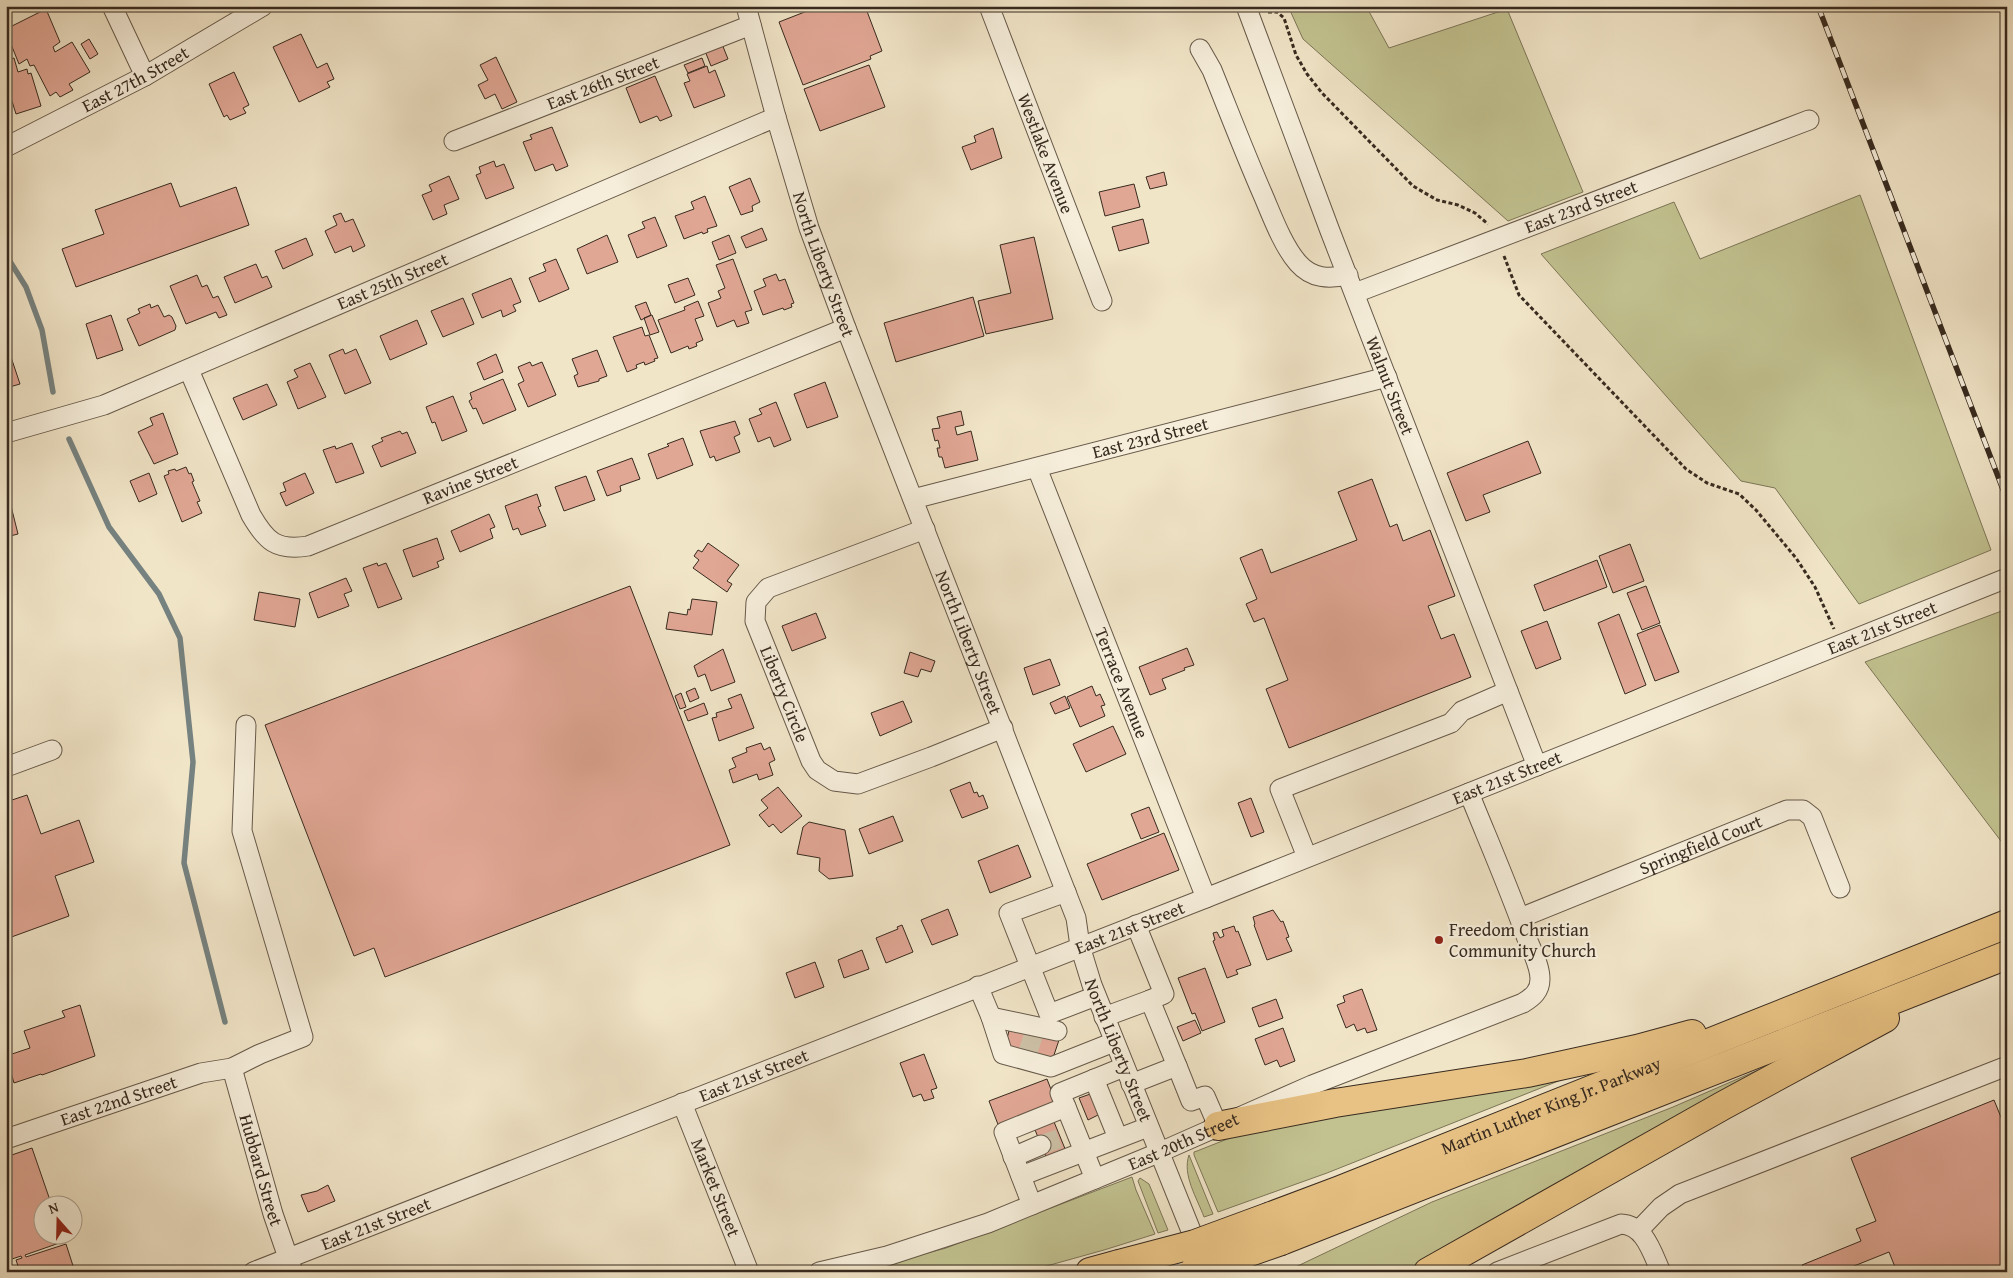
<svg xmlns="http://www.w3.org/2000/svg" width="2013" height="1278" font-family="'Gentium Book Plus',serif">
  <rect width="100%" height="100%" fill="#f1e5c8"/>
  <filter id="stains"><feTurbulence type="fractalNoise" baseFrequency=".004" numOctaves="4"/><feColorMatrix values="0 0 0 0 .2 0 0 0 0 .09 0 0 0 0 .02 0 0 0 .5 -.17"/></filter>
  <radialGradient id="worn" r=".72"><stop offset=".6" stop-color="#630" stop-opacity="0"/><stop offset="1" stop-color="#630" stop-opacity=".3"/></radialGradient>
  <!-- green -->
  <path fill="#c2c290" stroke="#7c7658" d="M1288 6H1366L1389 48 1507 9 1583 192 1508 221 1303 39Z
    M1860 195 1991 550 1859 604 1775 488 1741 481 1541 254 1674 202 1700 259Z
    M2007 609V849L1865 662Z
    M1779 1061 1643 1142 1410 1272H1285L1432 1202 1673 1107Z
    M1566 1078 1327 1173 1218 1212 1194 1155V1152L1197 1151 1240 1134 1281 1122Z
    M1189 1155 1213 1214 1204 1217C1197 1198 1182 1175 1189 1155Z
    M1132 1177 1136 1190 1155 1234 1152 1235 1104 1250 1025 1272H856L946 1248Z
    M1140 1178 1149 1184 1168 1230 1158 1233 1138 1181Z"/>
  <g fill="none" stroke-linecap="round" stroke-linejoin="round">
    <!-- stream -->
    <path stroke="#768280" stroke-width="5.5" d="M6 255 26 287 42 330 53 392
      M69 439 109 527 159 594 180 638 193 762 184 863 225 1022"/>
  </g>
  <!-- building -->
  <path fill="#e1a795" stroke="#372a1f" d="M820 6H865L882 51 870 56 871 59 803 85 779 22Z
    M46 9 60 42 53 47 55 52 72 42 90 72 69 84 73 90 60 97 56 92 50 96 34 65 30 66 27 59 19 64 6 32V29Z
    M301 34 317 68 327 63 334 79 327 82 330 87 299 102 273 47Z
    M89 39 98 54 90 59 81 44Z
    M722 44 728 59 711 66 705 51Z
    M496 57 517 102 502 109 495 94 485 99 478 85 488 80 480 65Z
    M14 58 18 72 27 69 28 74 31 73 41 106 16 114 6 82V61Z
    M702 58 705 66 688 73 684 65Z
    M869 65 885 107 820 131 804 89Z
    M707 66 709 73 715 70 725 96 694 108 684 83 690 81 687 74Z
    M234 72 249 105 243 108 246 113 230 120 227 115 224 117 209 84Z
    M655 76 672 116 660 121 657 116 640 123 626 88Z
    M552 127 568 166 556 171 553 164 535 171 523 142 532 139 530 135Z
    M993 128 1002 158 971 170 962 147 976 142 974 136Z
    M494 161 496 167 504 164 514 188 486 199 476 175 481 173 479 167Z
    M1164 172 1167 185 1150 189 1146 177Z
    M449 176 459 199 444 205 447 214 433 220 422 195 432 191 429 185Z
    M750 178 760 202 752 206 753 211 741 215 729 187Z
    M171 183 180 207 236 187 249 225 76 287 62 249 104 234 95 210Z
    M1134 184 1140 207 1105 216 1099 192Z
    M705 196 717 226 707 229 708 232 703 234 702 232 684 239 675 216 694 209 691 202Z
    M341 213 345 222 353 219 365 246 353 252 351 246 335 253 325 231 337 225 333 216Z
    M655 217 667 246 637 258 628 235 645 228 642 222Z
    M1143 219 1149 243 1119 251 1112 227Z
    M762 228 767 240 746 248 741 237Z
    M607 235 618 262 587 274 577 249Z
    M729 235 736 253 719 260 712 242Z
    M1034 237 1053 319 986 334 978 301 1011 293 1000 245Z
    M306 238 313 255 283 269 275 251Z
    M556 259 569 289 539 302 529 278 546 271 543 264Z
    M733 259 752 310 745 312 749 323 737 327 734 320 717 327 708 303 721 298 718 291 725 288 716 265Z
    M256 264 262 278 267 276 272 287 235 303 224 277Z
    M776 274 779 281 785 279 794 303 791 304 792 307 784 310 783 308 763 315 754 291 766 286 763 279Z
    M197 275 202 287 207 285 213 298 218 296 227 315 219 318 216 312 186 324 170 286Z
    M511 278 521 302 513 305 516 311 503 317 501 310 482 318 472 294Z
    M688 278 695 295 675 303 668 285Z
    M973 297 984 336 896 362 884 323Z
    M463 298 474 324 443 337 431 311Z
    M698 301 704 316 695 319 703 340 696 343 697 346 689 349 688 346 671 353 658 320 685 310 684 307Z
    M646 302 651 315 641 320 635 306Z
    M150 304 151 308 158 305 164 317 169 315 172 317 176 326 175 330 139 346 127 319 140 313 138 309Z
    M111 315 123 350 97 359 86 324Z
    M652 315 659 332 650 335 644 318Z
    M417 320 427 344 390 360 380 336Z
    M642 327 645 336 649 335 658 358 654 359 655 361 645 365 644 362 636 365 637 368 627 372 613 337Z
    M6 342 20 384 6 388 10 401 6 402Z
    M343 349 345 354 356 349 371 383 345 394 329 355Z
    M597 350 607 376 599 379V381L578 387 574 376 578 374 572 359Z
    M496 354 503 372 484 380 477 363Z
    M530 362 532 366 542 362 556 395 528 407 518 384 524 381 518 367Z
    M310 363 326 397 298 409 287 382 298 377 294 370Z
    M503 379 516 410 483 424 476 408 473 409 469 401 472 399 470 393Z
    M825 382 838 417 807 428 794 394Z
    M267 384 277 405 243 420 233 398Z
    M453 396 467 431 442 441 435 422 432 423 426 407Z
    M776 402 791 440 774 447 770 437 758 442 749 419 762 414 759 409Z
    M961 411 964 425 955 427 957 435 971 431 978 460 945 468 942 457H939L937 448H940L938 440 935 441 932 429 940 428 937 417Z
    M163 413 178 454 154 464 138 432 153 425 150 418Z
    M735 421 740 434 734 437 740 452 716 461 714 456 710 458 700 431Z
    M400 431 402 434 407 432 416 453 381 467 372 446 383 441 381 438Z
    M683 438 693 465 657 479 648 454 669 446 667 444Z
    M1528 441 1541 473 1483 495 1490 512 1466 521 1447 473Z
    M352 443 364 473 336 483 323 450 335 446 336 449Z
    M632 458 640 479 620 486 621 491 607 496 597 471Z
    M186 467 189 474 191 473 194 481 192 482 200 501 197 502 202 513 182 522 164 476 169 474 168 471 175 469 176 471Z
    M149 473 157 494 139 502 130 481Z
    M305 473 314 493 286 506 280 493 286 491 283 483Z
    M586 476 595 500 564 511 555 487Z
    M1372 479 1390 527 1397 524 1403 541 1430 530 1455 596 1428 606 1441 639 1454 634 1471 677 1289 748 1266 689 1288 680 1264 618 1254 622 1246 604 1257 599 1240 558 1262 549 1271 573 1357 540 1338 492Z
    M6 486 18 534 6 537Z
    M537 494 541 506 538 507 546 526 521 535 518 528 513 530 505 506Z
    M489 514 495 527 490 529 493 538 460 552 451 531Z
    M437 538 444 559 437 562 439 567 413 577 403 550Z
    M708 543 739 565 727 581 732 584 727 592 693 568 699 560 694 556 698 550 702 552Z
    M1630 544 1644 581 1613 593 1599 556Z
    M1597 560 1607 587 1544 611 1534 585Z
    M377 563 378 566 386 563 402 599 378 608 363 568Z
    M346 578 352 591 344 594 349 606 318 618 309 593Z
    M630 586 730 845 385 977 374 948 354 956 265 725Z
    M1646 586 1660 623 1642 630 1627 593Z
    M259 592 300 599 295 627 254 620Z
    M692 599 717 602 712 635 666 629 669 612 687 615 688 609 690 610Z
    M816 613 826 638 792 651 782 626Z
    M1619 614 1646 685 1625 694 1598 623Z
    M1547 621 1561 659 1536 669 1521 631Z
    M1660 625 1679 672 1655 681 1637 634Z
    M1187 648 1194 665 1184 668 1185 670 1162 679 1166 689 1150 695 1139 667Z
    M723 649 735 682 711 691 705 674 698 677 694 666Z
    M910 652 935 661 931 672 921 669 918 677 904 673Z
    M1050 659 1060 685 1033 695 1024 668Z
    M1092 686 1096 696 1100 694 1105 705 1101 706 1105 716 1080 727 1067 697Z
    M695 688 699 698 690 702 686 692Z
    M681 693 686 707 680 709 675 696Z
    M741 694 754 728 719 741 712 718 717 717 716 713 732 708 728 699Z
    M1065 696 1070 708 1055 714 1050 703Z
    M903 701 912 722 880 736 871 713Z
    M704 703 708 714 688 721 684 711Z
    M1113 726 1126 754 1086 772 1073 744Z
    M761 743 764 750 770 747 775 760 769 763 773 775 759 780 757 774 733 783 729 770 736 767 732 758 747 752 746 748Z
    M970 782 974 793 977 792 979 797 983 795 988 808 962 818 950 790Z
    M778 787 802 816 781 833 773 824 769 827 759 815 768 808 761 800Z
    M27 795 41 834 79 820 94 862 55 876 69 916 6 939V802Z
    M1251 798 1264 832 1251 837 1238 803Z
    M1149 807 1159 832 1141 839 1131 814Z
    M893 816 903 841 869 854 859 829Z
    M809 822 845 830 853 876 829 879 819 871 820 858 797 854 803 827Z
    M1164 833 1179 870 1102 900 1087 864Z
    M1018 845 1031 877 990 893 978 861Z
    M948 909 958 935 932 945 921 920Z
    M1273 910 1281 922 1283 921 1289 937 1286 938 1292 951 1267 960 1254 925 1255 924 1253 917Z
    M902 925 913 952 886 963 876 938 898 929 897 927Z
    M1234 926 1236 932 1238 931 1251 965 1236 970 1238 974 1227 978 1213 941 1215 940 1213 933 1217 932 1220 938 1224 936 1222 930Z
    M862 950 869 969 844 978 838 960Z
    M815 962 824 987 795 998 786 973Z
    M1205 968 1225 1022 1202 1031 1195 1013 1192 1014 1178 978Z
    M1362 989 1377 1030 1367 1033 1365 1028 1357 1031 1354 1024 1346 1028 1337 1005 1345 1002 1343 996Z
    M1276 999 1283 1018 1259 1027 1252 1008Z
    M80 1005 95 1056 42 1075 41 1074 14 1083 6 1056 30 1048 24 1031 65 1017 62 1011Z
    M1195 1020 1201 1033 1183 1041 1177 1027Z
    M1010 1027 1059 1040 1053 1058 1005 1046Z
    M1283 1028 1295 1061 1280 1067 1277 1060 1265 1065 1255 1039Z
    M924 1054 937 1088 931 1090 934 1098 924 1101 921 1094 913 1097 900 1063Z
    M1047 1079 1057 1105 999 1127 989 1101Z
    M1096 1092 1102 1113 1088 1120 1079 1098Z
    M1994 1100 2007 1132V1272H1897L1889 1252 1839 1272H1805L1802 1265 1861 1241 1856 1229 1876 1221 1851 1158Z
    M1052 1117 1068 1156 1049 1164 1033 1125Z
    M32 1148 52 1206H42V1236H63L65 1241 25 1255 26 1257 66 1244 75 1272H20L16 1260 22 1258 21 1256 6 1261V1157Z
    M328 1185 335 1201 308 1212 301 1195 317 1191Z"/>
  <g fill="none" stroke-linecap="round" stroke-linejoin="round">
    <!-- minor-tunnel -->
    <path stroke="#ccc0a6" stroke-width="19" stroke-dasharray="19 9" stroke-linecap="butt" d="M1028 1052 1034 1033
      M1041 1145 1061 1138"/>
    <defs>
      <g id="minor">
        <path d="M112 6 145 76"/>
        <path id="s1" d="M746 6 776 117 809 228 846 328 1076 918 1080 946 1092 985 1200 1253"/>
        <path id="s2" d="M989 6 1102 301"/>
        <path id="s3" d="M1246 6 1330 231 1537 766"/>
        <path d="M1200 49 1212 70C1229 112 1245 154 1263 195 1272 216 1283 246 1298 263 1312 279 1329 279 1348 275"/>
        <path id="s4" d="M454 141 751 25"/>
        <path id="s5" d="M6 147 145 76 263 6"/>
        <path id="s6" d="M1355 293 1809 120"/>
        <path id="s7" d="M189 370 251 515C266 541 276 551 308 546L846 328"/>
        <path id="s8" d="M6 433 104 405 776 117"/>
        <path id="s9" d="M1037 468 1206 898"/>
        <path id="s10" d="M913 499 1387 377"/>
        <path id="s11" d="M925 529 768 588 756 602 755 621 811 761 817 770 834 781 858 784 931 757 1003 728"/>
        <path d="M6 767 52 750"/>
        <path d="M1307 857 1280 789 1451 723 1462 711 1508 691"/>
        <path d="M1066 892 1009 913 1049 1014 1096 996"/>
        <path id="s12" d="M1520 918 1787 810H1803L1812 817 1840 888"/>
        <path d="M1136 925 1164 994 1150 1000 1177 1066"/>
        <path d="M978 986 991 1017 1003 1054 1051 1067 1114 1042"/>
        <path d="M991 1017 1057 1031"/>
        <path d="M1104 1017 1150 1000"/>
        <path id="s13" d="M232 1068 273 1214 293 1272"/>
        <path d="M1094 1079 1118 1138"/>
        <path d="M1131 1084 1177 1066 1191 1101 1205 1096 1218 1126"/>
        <path id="s14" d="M682 1103 749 1272"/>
        <path d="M1066 1107 1095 1179"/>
        <path id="s15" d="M6 1139 201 1073 232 1068 260 1054 303 1037 242 831 246 725"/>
        <path d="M1013 1157 1041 1145"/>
        <path d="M1021 1176 1148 1127"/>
        <path d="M1032 1205 1004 1132 1066 1107 1060 1093 1124 1067"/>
        <path d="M1639 1230 1661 1207 1680 1194 2007 1066"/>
        <path id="s16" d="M253 1272 1206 898 2007 578"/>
        <path id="s17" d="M819 1272 887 1256 988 1223 1158 1153 1312 1085 1523 1003C1533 997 1540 991 1540 979 1540 965 1531 949 1526 936 1509 888 1488 840 1469 793"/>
        <path d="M1497 1272 1621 1224C1645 1225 1652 1253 1661 1272"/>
      </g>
      <g id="highway">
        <path d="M1218 1126 1335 1103 1527 1073 1637 1049 1692 1034"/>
        <path id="s18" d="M1271 1216 1340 1190 2007 924"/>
        <path d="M1281 1241 2007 955"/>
        <path d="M1090 1272 1119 1264"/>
        <path d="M1428 1272 1724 1105 1885 1018"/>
      </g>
    </defs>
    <!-- minor casing -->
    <use href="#minor" stroke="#665949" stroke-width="21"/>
    <!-- highway casing -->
    <use href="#highway" stroke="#372a1f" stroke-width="30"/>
    <!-- path -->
    <path stroke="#372a1f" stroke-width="3" stroke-dasharray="4 2.5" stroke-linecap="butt" d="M1268 12H1277L1284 18 1296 55 1307 74 1322 93 1413 186 1437 200 1458 205 1475 213 1488 224
      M1504 256 1519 295 1686 469 1707 483 1739 494 1756 510 1796 558 1815 587 1834 629"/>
    <!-- minor -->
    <use href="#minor" stroke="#f6eedb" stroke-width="19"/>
    <!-- highway -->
    <use href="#highway" stroke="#e8c284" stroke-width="28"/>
    <defs>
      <path id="rail" d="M1818 6 2007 500"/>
    </defs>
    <!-- rail casing -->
    <use href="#rail" stroke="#372a1f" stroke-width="5.5"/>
    <!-- rail -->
    <use href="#rail" stroke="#f6eedb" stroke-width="4" stroke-dasharray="11" stroke-linecap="butt"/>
    <defs>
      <path id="highway-bridge" d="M1119 1264 1195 1244 1271 1216
        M1193 1272 1281 1241"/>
    </defs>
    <!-- highway-bridge casing -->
    <use href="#highway-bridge" stroke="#372a1f" stroke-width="30" stroke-linecap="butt"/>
    <!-- highway-bridge -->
    <use href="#highway-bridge" stroke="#e8c284" stroke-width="28"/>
  </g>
  <!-- markers -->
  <circle fill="#8f2418" stroke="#f6eedb" stroke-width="2" cx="1439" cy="940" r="5"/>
  <g text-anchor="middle" stroke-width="4.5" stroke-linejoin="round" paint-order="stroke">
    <!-- street labels -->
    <g font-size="18" fill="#372a1f" stroke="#f6eedb">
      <text dy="6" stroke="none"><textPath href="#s5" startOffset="146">East 27th Street</textPath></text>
      <text dy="6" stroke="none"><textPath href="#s4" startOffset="160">East 26th Street</textPath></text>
      <text dy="6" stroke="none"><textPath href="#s2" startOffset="158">Westlake Avenue</textPath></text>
      <text dy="6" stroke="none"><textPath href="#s6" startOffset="242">East 23rd Street</textPath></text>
      <text dy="6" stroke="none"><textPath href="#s1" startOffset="270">North Liberty Street</textPath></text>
      <text dy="6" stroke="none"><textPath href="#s8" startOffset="416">East 25th Street</textPath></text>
      <text dy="6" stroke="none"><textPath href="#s3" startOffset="406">Walnut Street</textPath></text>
      <text dy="6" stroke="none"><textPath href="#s10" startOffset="245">East 23rd Street</textPath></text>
      <text dy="6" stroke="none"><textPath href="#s7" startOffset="404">Ravine Street</textPath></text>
      <text dy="6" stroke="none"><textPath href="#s16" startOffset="1752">East 21st Street</textPath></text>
      <text dy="6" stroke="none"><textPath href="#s1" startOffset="675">North Liberty Street</textPath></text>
      <text dy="6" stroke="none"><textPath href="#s9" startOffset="231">Terrace Avenue</textPath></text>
      <text dy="6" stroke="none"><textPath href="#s11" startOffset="284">Liberty Circle</textPath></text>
      <text dy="6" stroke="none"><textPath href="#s16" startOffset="1348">East 21st Street</textPath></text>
      <text dy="6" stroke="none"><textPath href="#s12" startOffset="195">Springfield Court</textPath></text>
      <text dy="6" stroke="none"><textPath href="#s16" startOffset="942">East 21st Street</textPath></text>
      <text dy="6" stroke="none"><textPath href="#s1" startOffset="1110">North Liberty Street</textPath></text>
      <text dy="6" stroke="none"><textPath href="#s16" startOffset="538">East 21st Street</textPath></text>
      <text dy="6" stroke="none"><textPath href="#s15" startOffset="119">East 22nd Street</textPath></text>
      <text dy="6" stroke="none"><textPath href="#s18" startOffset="301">Martin Luther King Jr. Parkway</textPath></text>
      <text dy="6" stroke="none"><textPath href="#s17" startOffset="388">East 20th Street</textPath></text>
      <text dy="6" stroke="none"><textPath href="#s13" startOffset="106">Hubbard Street</textPath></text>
      <text dy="6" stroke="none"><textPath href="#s14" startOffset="91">Market Street</textPath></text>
      <text dy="6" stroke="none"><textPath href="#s16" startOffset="132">East 21st Street</textPath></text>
    </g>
    <!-- poi labels -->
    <g font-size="18" fill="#372a1f" stroke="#f6eedb" text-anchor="start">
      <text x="1449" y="936">Freedom Christian<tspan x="1449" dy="21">Community Church</tspan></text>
    </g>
  </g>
  <!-- margin -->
  <rect width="2013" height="1278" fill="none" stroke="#f1e5c8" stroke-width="25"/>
  <rect x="8" y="8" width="1998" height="1263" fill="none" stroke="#372a1f" stroke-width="2.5"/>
  <rect x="12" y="12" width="1988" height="1253" fill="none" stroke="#372a1f"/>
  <!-- north arrow -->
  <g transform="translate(58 1220) rotate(340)"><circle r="24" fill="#f6eedb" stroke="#aaa090"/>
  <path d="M0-4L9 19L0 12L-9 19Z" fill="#8f2418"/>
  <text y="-8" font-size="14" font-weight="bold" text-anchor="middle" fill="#372a1f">N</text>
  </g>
  <rect width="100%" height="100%" filter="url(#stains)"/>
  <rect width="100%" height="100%" fill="url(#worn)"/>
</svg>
